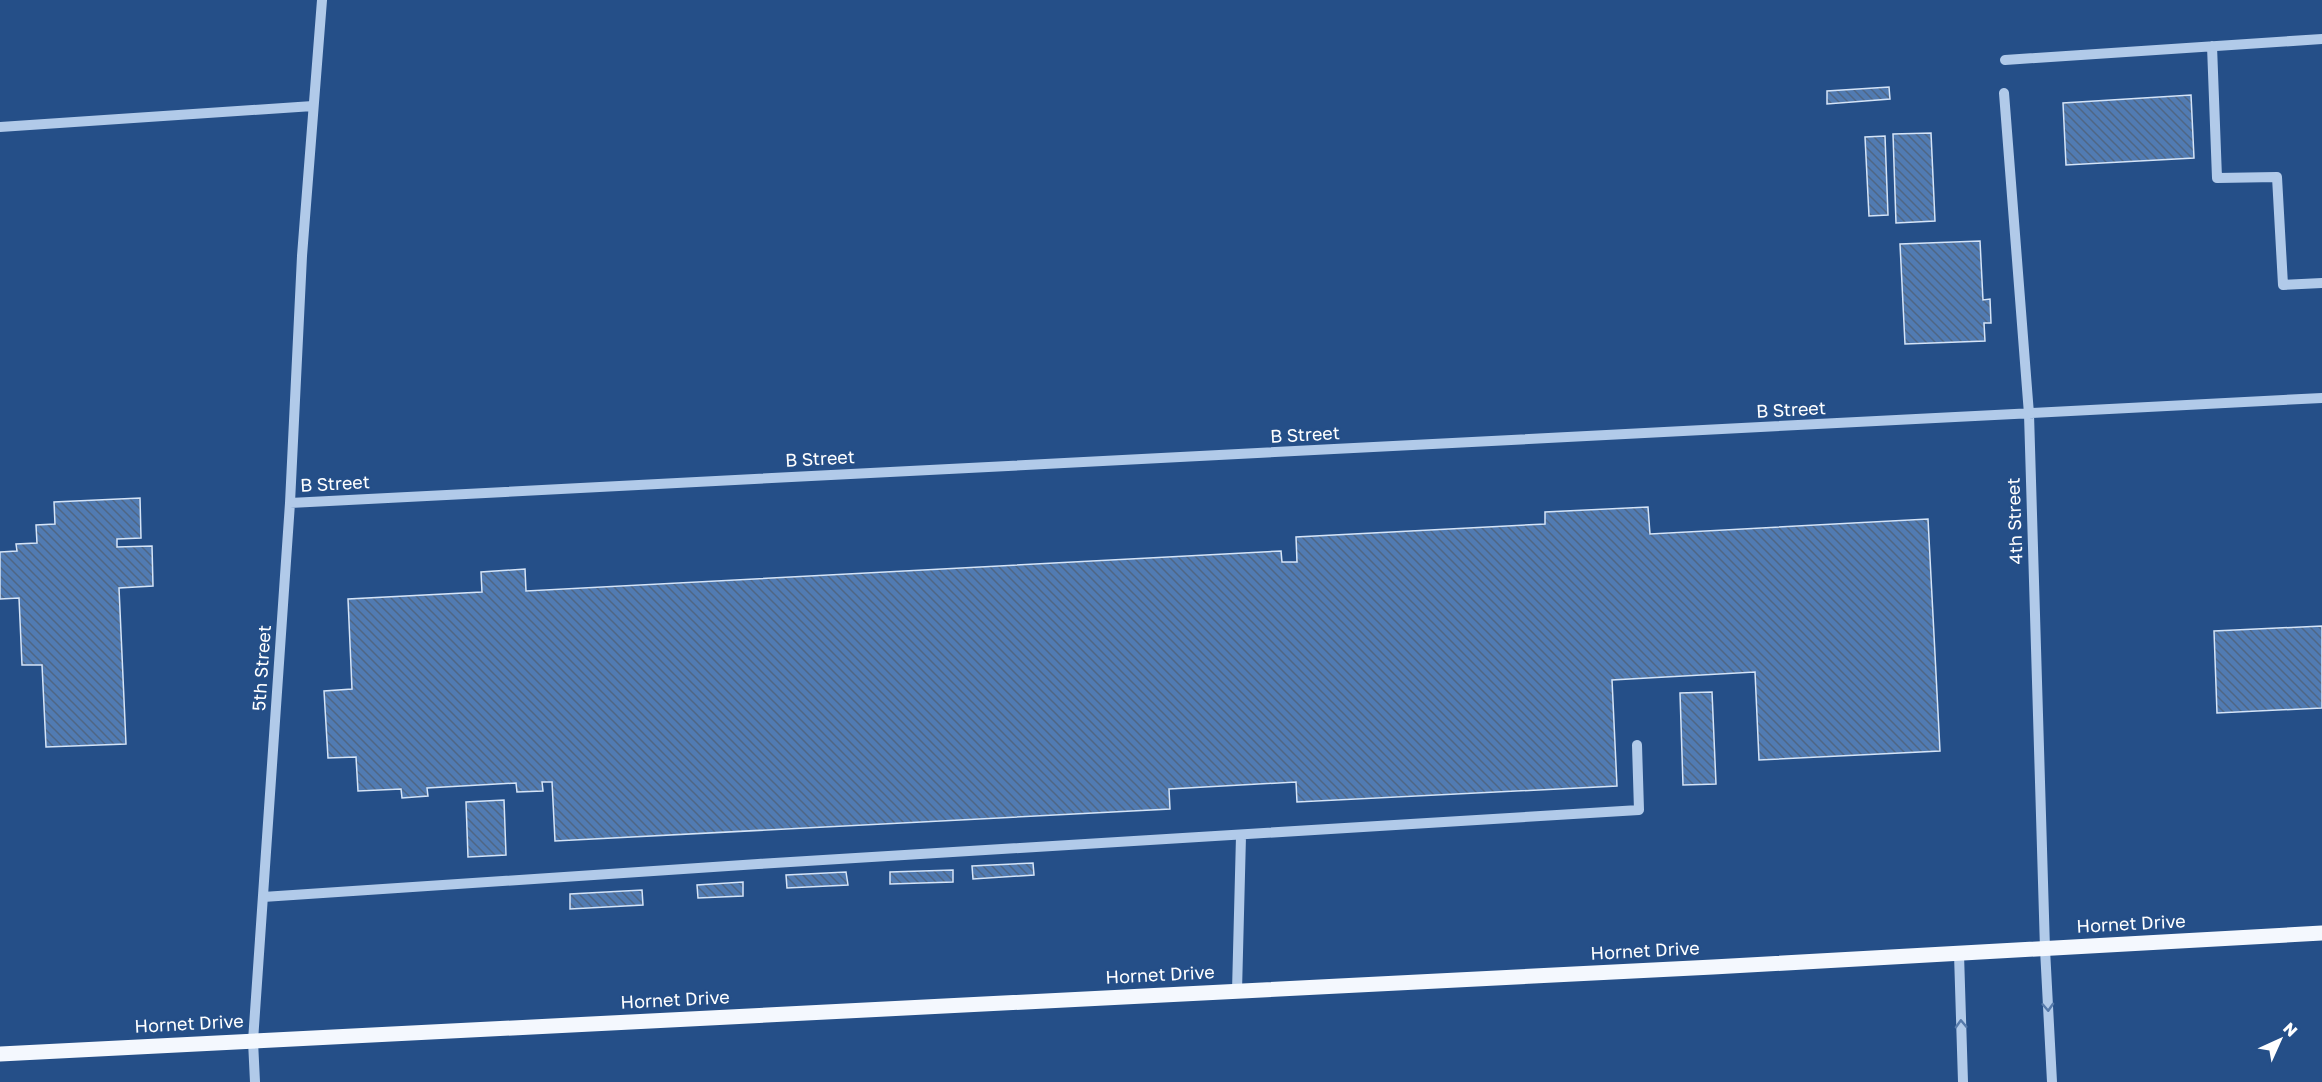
<svg xmlns="http://www.w3.org/2000/svg" width="2322" height="1082" font-family="'Golos Text',sans-serif">
  <defs>
    <pattern id="building-back-hatch" width="6" height="6" patternUnits="userSpaceOnUse" patternTransform="scale(1.5)"><rect width="6" height="6" fill="#517bb2"/><path d="M-1 5l2 2M0 0l6 6M5-1l2 2" fill="none" stroke="#4f6684"/></pattern>
  </defs>
  <rect width="100%" height="100%" fill="#254f88"/>
  <!-- building -->
  <path fill="url(#building-back-hatch)" stroke="#d5e4f7" stroke-width="1.5" d="M1889 87 1890 99 1827 104V91Z
    M2191 95 2194 158 2066 165 2063 103Z
    M1931 133 1935 221 1896 223 1893 134Z
    M1885 136 1888 215 1869 216 1865 137Z
    M1980 241 1983 300 1990 299 1991 323H1984L1985 341 1905 344 1900 244Z
    M140 498 141 538 117 539V547L152 546 153 586 119 588 126 744 46 747 42 665H22L19 598 0 599V552L17 551 16 544 37 543 36 525 55 524 54 502Z
    M1648 507 1650 534 1928 519 1940 751 1759 760 1755 672 1612 680 1617 786 1297 802 1296 782 1169 789 1170 809 555 841 552 782H542L543 791 517 792 516 783 427 788 428 796 402 798 401 789 358 791 356 757 328 758 324 691 352 689 348 599 482 592 481 572 525 569 526 591 1281 551 1282 562H1297L1296 537 1545 524V512Z
    M2322 626V708L2217 713 2214 631Z
    M1712 692 1716 784 1683 785 1680 693Z
    M504 800 506 855 468 857 466 802Z
    M1033 863 1034 875 973 879 972 866Z
    M953 870V882L890 884V872Z
    M846 872 848 885 787 888 786 875Z
    M743 882V896L698 898 697 885Z
    M642 890 643 905 570 909V894Z"/>
  <g fill="none" stroke-linecap="round" stroke-linejoin="round">
    <!-- minor -->
    <path stroke="#b1cae9" stroke-width="10" d="M2212 46 2217 178 2277 177 2283 285 2322 283
      M2005 60 2322 39
      M2004 93 2029 414 2045 949 2052 1082
      M0 127 313 106
      M290 503 2322 398
      M263 897 758 864 1639 810 1637 745
      M1959 954 1963 1082
      M1237 991 1241 836
      M255 1082 253 1041 290 503 302 256 322 0"/>
    <!-- major -->
    <path stroke="#f4f8fe" stroke-width="15" d="M0 1054 1713 967 2322 933"/>
  </g>
  <!-- one-way arrows -->
  <defs><path id="oneway-chevron" d="M-2-3.5L2.5 0L-2 3.5" fill="none" stroke-width="1.6" stroke-linecap="round" stroke-linejoin="round" transform="scale(1.5)"/></defs>
  <g stroke="#567aaa">
    <use href="#oneway-chevron" transform="translate(2048 1007) rotate(87)"/>
    <use href="#oneway-chevron" transform="translate(1961 1024) rotate(-92)"/>
  </g>
  <g text-anchor="middle" stroke-width="4.5" stroke-linejoin="round" paint-order="stroke">
    <!-- street labels -->
    <g font-size="18" fill="#fff" stroke="#254f88">
      <text transform="translate(1791 410) rotate(-3)" y="6">B Street</text>
      <text transform="translate(1305 435) rotate(-3)" y="6">B Street</text>
      <text transform="translate(820 459) rotate(-3)" y="6">B Street</text>
      <text transform="translate(335 484) rotate(-3)" y="6">B Street</text>
      <text transform="translate(2015 521) rotate(-92)" y="6">4th Street</text>
      <text transform="translate(262 668) rotate(-86)" y="6">5th Street</text>
      <text transform="translate(2131 924) rotate(-3)" y="6">Hornet Drive</text>
      <text transform="translate(1645 951) rotate(-3)" y="6">Hornet Drive</text>
      <text transform="translate(1160 975) rotate(-3)" y="6">Hornet Drive</text>
      <text transform="translate(675 1000) rotate(-3)" y="6">Hornet Drive</text>
      <text transform="translate(189 1024) rotate(-3)" y="6">Hornet Drive</text>
    </g>
  </g>
  <!-- north arrow -->
  <g transform="translate(2280 1040) rotate(45)" stroke="#254f88" stroke-width="4.5" paint-order="stroke">
  <path d="M0-4.5L10 22L0 15L-10 22Z" fill="#ffffff"/>
  <text y="-9" font-size="16" font-weight="bold" text-anchor="middle" fill="#ffffff">N</text>
  </g>
</svg>
